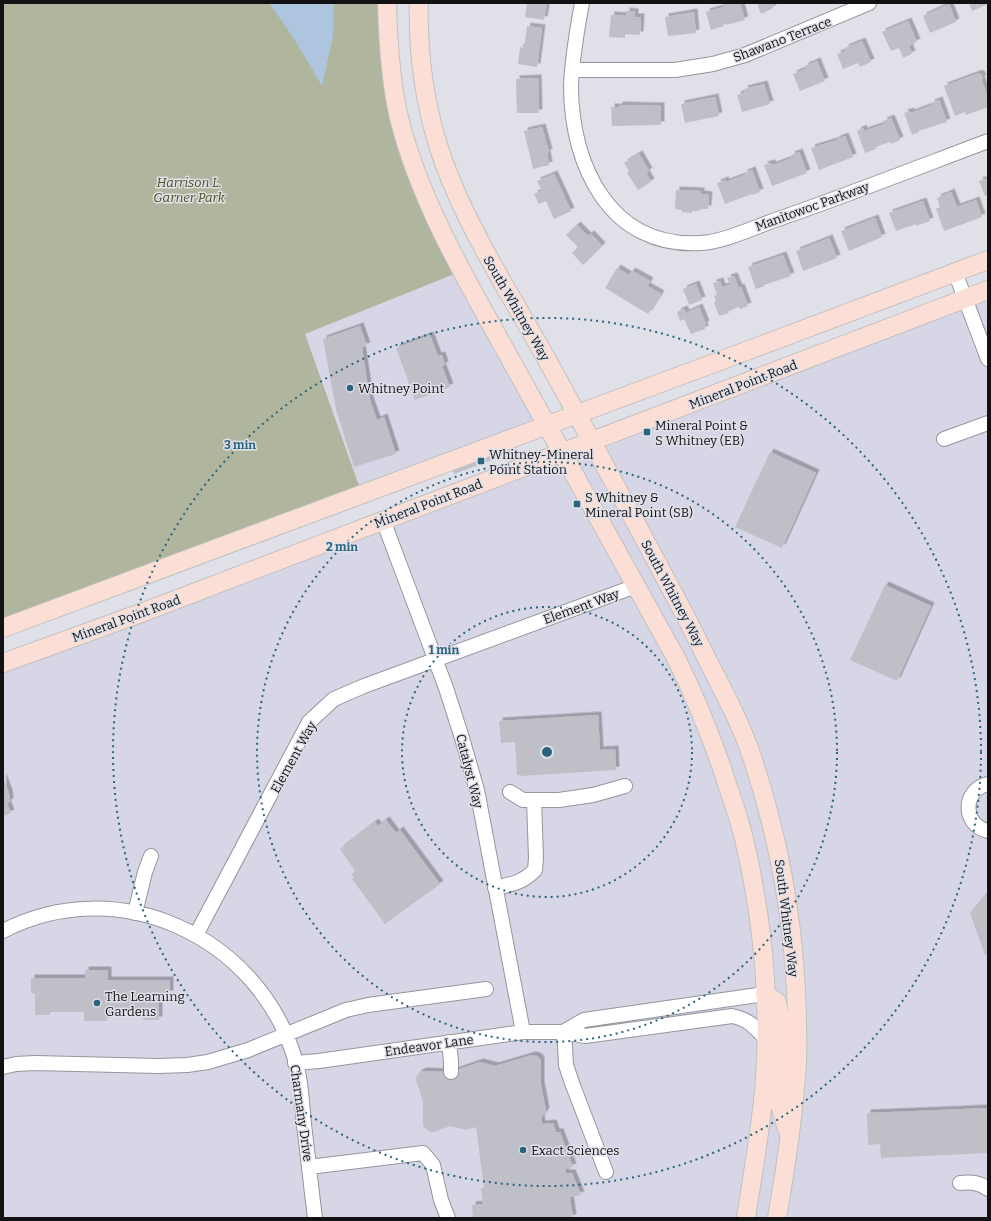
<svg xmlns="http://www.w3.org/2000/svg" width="991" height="1221" font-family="Bitter,serif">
  <defs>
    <filter id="shadow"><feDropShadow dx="3.5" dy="-3.5" stdDeviation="0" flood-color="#0004"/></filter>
  </defs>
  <rect width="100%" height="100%" fill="#e0e0e9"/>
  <!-- built -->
  <path fill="#d6d6e6" d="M462 271 548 426 365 494 358 483 305 334Z
    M988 290V1218H3V663Z"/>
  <!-- green -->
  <path fill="#b0b59e" d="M3 3H387L400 121 462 271 305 334 358 483 365 494 3 628Z"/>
  <!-- water -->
  <path fill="#aec5df" d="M269 3H334L333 36 322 86 293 37Z"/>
  <!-- building -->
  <path fill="#bfbfc8" filter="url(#shadow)" d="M527 3H547L544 20 525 17Z
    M723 3H740L745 20 726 25V23L723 24 724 26 711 30 706 12 724 7Z
    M757 3H777L772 5 773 8 761 14Z
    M969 3H988V4L972 11Z
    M949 4 956 22 930 33 923 16Z
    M626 11 635 12V17H641L640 35 625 34V38L609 37 611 15 626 16Z
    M694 12 696 33 668 36 665 17Z
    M908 21 917 42 909 46 912 54 903 58 899 48 891 51 882 32Z
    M527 26 542 28 537 67 518 64 520 47 524 48Z
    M862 41 871 62 860 67 858 63 843 69 837 54 846 51 845 48Z
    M817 61 825 81 800 91 793 74 805 69V66Z
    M979 73V74H981L983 78 981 79 988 97V107L966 115 965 112 955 116 944 86Z
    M538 78 539 113H517L516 79Z
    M764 84 770 104 742 112 737 95 745 92 744 89Z
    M715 97 719 116 685 123 681 104Z
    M939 100 947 122 918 131 919 132 912 135 904 113 911 111V113L932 105 931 103Z
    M619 105 661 106V125L612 126 611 107H619Z
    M891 118 900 140 891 144 890 142 875 147 876 149 865 153 857 131 863 128 864 131 885 124 883 121Z
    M542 127 549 152 547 153 549 165 533 169 524 131Z
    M845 136 853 157 819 170 811 148 837 140V139Z
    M799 152 807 173 772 186 764 165 771 163 773 165 792 158 791 155Z
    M639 154 649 171 646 173 651 182 638 190 627 173 629 171 624 163Z
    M752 170 760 192 753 195 752 194 725 204 717 183 725 180 726 182 745 175 744 173Z
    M554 174 571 211 554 219 546 201 539 204 534 194 542 191 537 181Z
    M988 178V195L985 196 979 181Z
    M676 190 701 191V194L709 195 708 209H700L699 211H692V213L682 212V210L675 209Z
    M951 192 957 207 976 200 982 217 944 231 936 209 940 207 937 198Z
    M923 201 930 221 916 226V224L896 231 889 213Z
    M875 218 882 237 849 251 841 231Z
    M577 225 588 236 591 234 602 246 583 265 572 253 578 247 566 235Z
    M829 238 837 258 803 271 796 251Z
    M783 255 791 276 764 285 765 286 756 289 748 267Z
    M617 268 629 275 632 271 650 281 647 286 661 294 648 314 605 288Z
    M734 276 739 288 741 287 748 306 740 309 739 307 728 311 729 313 719 316 714 303 716 302 714 296 717 295 713 283 720 281 722 287 730 285 727 278Z
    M696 284 702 300 689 305 683 289Z
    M699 307 706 324 704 325 705 329 691 334 684 319 680 321 677 312 684 309 686 313Z
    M360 326 367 346 362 347 370 400 377 420 384 417 396 454 354 467 336 409 323 339Z
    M430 335 438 356 442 355 445 365 442 366 450 387 415 400 396 348Z
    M508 447 511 453 454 474 452 468Z
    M770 452 816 473 782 548 735 527Z
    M885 585 931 606 897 681 850 660Z
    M598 715 600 750 615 749 616 770 520 776 519 775H517L515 742 501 743 499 721Z
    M3 777 9 793 10 802 7 803 11 813 3 816Z
    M386 820 396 833 400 830 440 884 385 924 352 879 354 878 351 874 355 871 340 849 375 822 378 826Z
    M988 891V954L985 955 970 913Z
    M85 970H108V980H170V994H159V1020H143V1012H107V1021H84V1012H50V1015H35V994L31 993V978H85Z
    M532 1055 537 1056 541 1060V1085L546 1111 541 1118 542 1124 553 1123 556 1132H560L573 1167 566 1169V1173H572L581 1195 570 1197 573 1218H473L472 1205 483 1204 481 1188H484L476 1127 466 1130 450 1126 434 1132H430L425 1128 423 1126V1102L416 1080V1077L419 1073 423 1071 451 1072 480 1062 495 1066Z
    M988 1108V1153L881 1158 880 1144 868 1145 867 1113Z"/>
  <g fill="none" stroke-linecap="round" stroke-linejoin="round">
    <defs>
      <path id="minor" d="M582 3C577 30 572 58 571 86 571 165 610 249 701 243 724 242 757 226 781 218 850 194 919 167 988 141
        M572 70H675L713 64 745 55 869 3
        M955 272 988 359
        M944 439 988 423
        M383 520 446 688 462 738 477 790 523 1032
        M988 784C962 790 962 825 988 831
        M510 792 523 800H559L593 795 625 786
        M495 888C512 884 522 883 535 870L536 858 534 800
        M135 913 145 872 151 856
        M3 931C117 872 256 935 294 1056 301 1078 302 1102 304 1125 308 1156 311 1187 315 1218
        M196 935 309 722 334 699 364 686 636 586
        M563 1032 584 1020 765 994
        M563 1032 565 1045 566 1065 572 1083 606 1172
        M449 1042 451 1061V1072
        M295 1063 319 1061 523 1032H563L585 1036 732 1016C750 1020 753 1026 766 1039
        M3 1067 16 1064 35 1063 158 1066 187 1065 208 1062 248 1050 346 1010 368 1005 486 989
        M309 1167 423 1153 433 1165 441 1200 448 1218
        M960 1183C970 1182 979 1182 988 1189"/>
      <path id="major" d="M387 3C388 41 391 86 400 122 424 214 479 301 524 384 575 476 626 567 676 658 697 701 714 742 728 787 734 804 740 822 744 839 761 911 769 985 766 1059 764 1112 754 1165 746 1218
        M419 3C418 18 419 33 420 49 423 87 431 127 444 163 470 233 511 295 547 360 586 430 624 501 662 572 680 605 697 638 713 671 727 698 741 725 751 754 777 831 792 910 796 991 797 1015 798 1039 797 1063 794 1115 786 1166 777 1218
        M3 628 741 353 988 260
        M3 663 141 613 988 290
        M765 994 777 1002 781 1028 777 1095 787 1129"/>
    </defs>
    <!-- minor casing -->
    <use href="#minor" stroke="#95959d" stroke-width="16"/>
    <!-- major casing -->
    <use href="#major" stroke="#c1c1c2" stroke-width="20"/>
    <!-- minor -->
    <use href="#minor" stroke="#fff" stroke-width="14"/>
    <!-- major -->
    <use href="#major" stroke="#fbdfd6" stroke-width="18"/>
  </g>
  <!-- distance rings -->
  <g fill="none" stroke="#2b647e" stroke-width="2" stroke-dasharray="2 4">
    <circle cx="547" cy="752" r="145"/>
    <circle cx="547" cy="752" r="290"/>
    <circle cx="547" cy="752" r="434"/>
  </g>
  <!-- markers -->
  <g fill="#2b647e" stroke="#e0e0e9" stroke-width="1.5">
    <circle cx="350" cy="388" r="4"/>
    <rect x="643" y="428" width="8" height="8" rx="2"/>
    <rect x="477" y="457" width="8" height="8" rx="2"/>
    <rect x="573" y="500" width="8" height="8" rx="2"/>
    <circle cx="97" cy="1003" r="4"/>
    <circle cx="523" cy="1150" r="4"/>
  </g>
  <g text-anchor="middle" stroke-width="3" stroke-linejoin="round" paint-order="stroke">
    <!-- street labels -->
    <g font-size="13" fill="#121215" stroke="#e0e0e9">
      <text transform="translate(782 39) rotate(-21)" y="5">Shawano Terrace</text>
      <text transform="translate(812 206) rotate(-20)" y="5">Manitowoc Parkway</text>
      <text transform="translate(517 308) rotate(60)" y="5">South Whitney Way</text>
      <text transform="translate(743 384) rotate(-21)" y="5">Mineral Point Road</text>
      <text transform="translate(428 503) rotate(-21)" y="5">Mineral Point Road</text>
      <text transform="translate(673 593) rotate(62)" y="5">South Whitney Way</text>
      <text transform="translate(581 606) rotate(-20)" y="5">Element Way</text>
      <text transform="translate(126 618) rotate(-20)" y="5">Mineral Point Road</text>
      <text transform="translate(293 757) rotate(-61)" y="5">Element Way</text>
      <text transform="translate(470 771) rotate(76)" y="5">Catalyst Way</text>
      <text transform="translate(787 918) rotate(83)" y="5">South Whitney Way</text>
      <text transform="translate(429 1045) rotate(-8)" y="5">Endeavor Lane</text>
      <text transform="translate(302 1113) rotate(82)" y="5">Charmany Drive</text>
    </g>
    <!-- park labels -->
    <g font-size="13" font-style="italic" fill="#48501c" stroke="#e0e0e9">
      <text x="189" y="187">Harrison L.<tspan x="189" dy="15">Garner Park</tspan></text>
    </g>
    <!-- poi labels -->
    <g font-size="13" fill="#121215" stroke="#e0e0e9" text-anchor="start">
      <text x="358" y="393">Whitney Point</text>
      <text x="655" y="430">Mineral Point &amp;<tspan x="655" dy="15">S Whitney (EB)</tspan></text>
      <text x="489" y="459">Whitney-Mineral<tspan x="489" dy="15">Point Station</tspan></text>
      <text x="585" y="502">S Whitney &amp;<tspan x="585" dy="15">Mineral Point (SB)</tspan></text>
      <text x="105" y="1001">The Learning<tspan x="105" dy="15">Gardens</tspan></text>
      <text x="531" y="1155">Exact Sciences</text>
    </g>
  </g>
  <circle cx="547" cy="752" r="6" fill="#2b647e" stroke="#e0e0e9" stroke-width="2"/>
  <g font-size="12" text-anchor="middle" font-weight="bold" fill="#2b647e" stroke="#e0e0e9" stroke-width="3" stroke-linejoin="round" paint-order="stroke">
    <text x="240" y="449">3 min</text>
    <text x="342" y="551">2 min</text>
    <text x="444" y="654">1 min</text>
  </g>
  <!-- border -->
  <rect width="991" height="1221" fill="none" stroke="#121215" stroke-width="8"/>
</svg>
